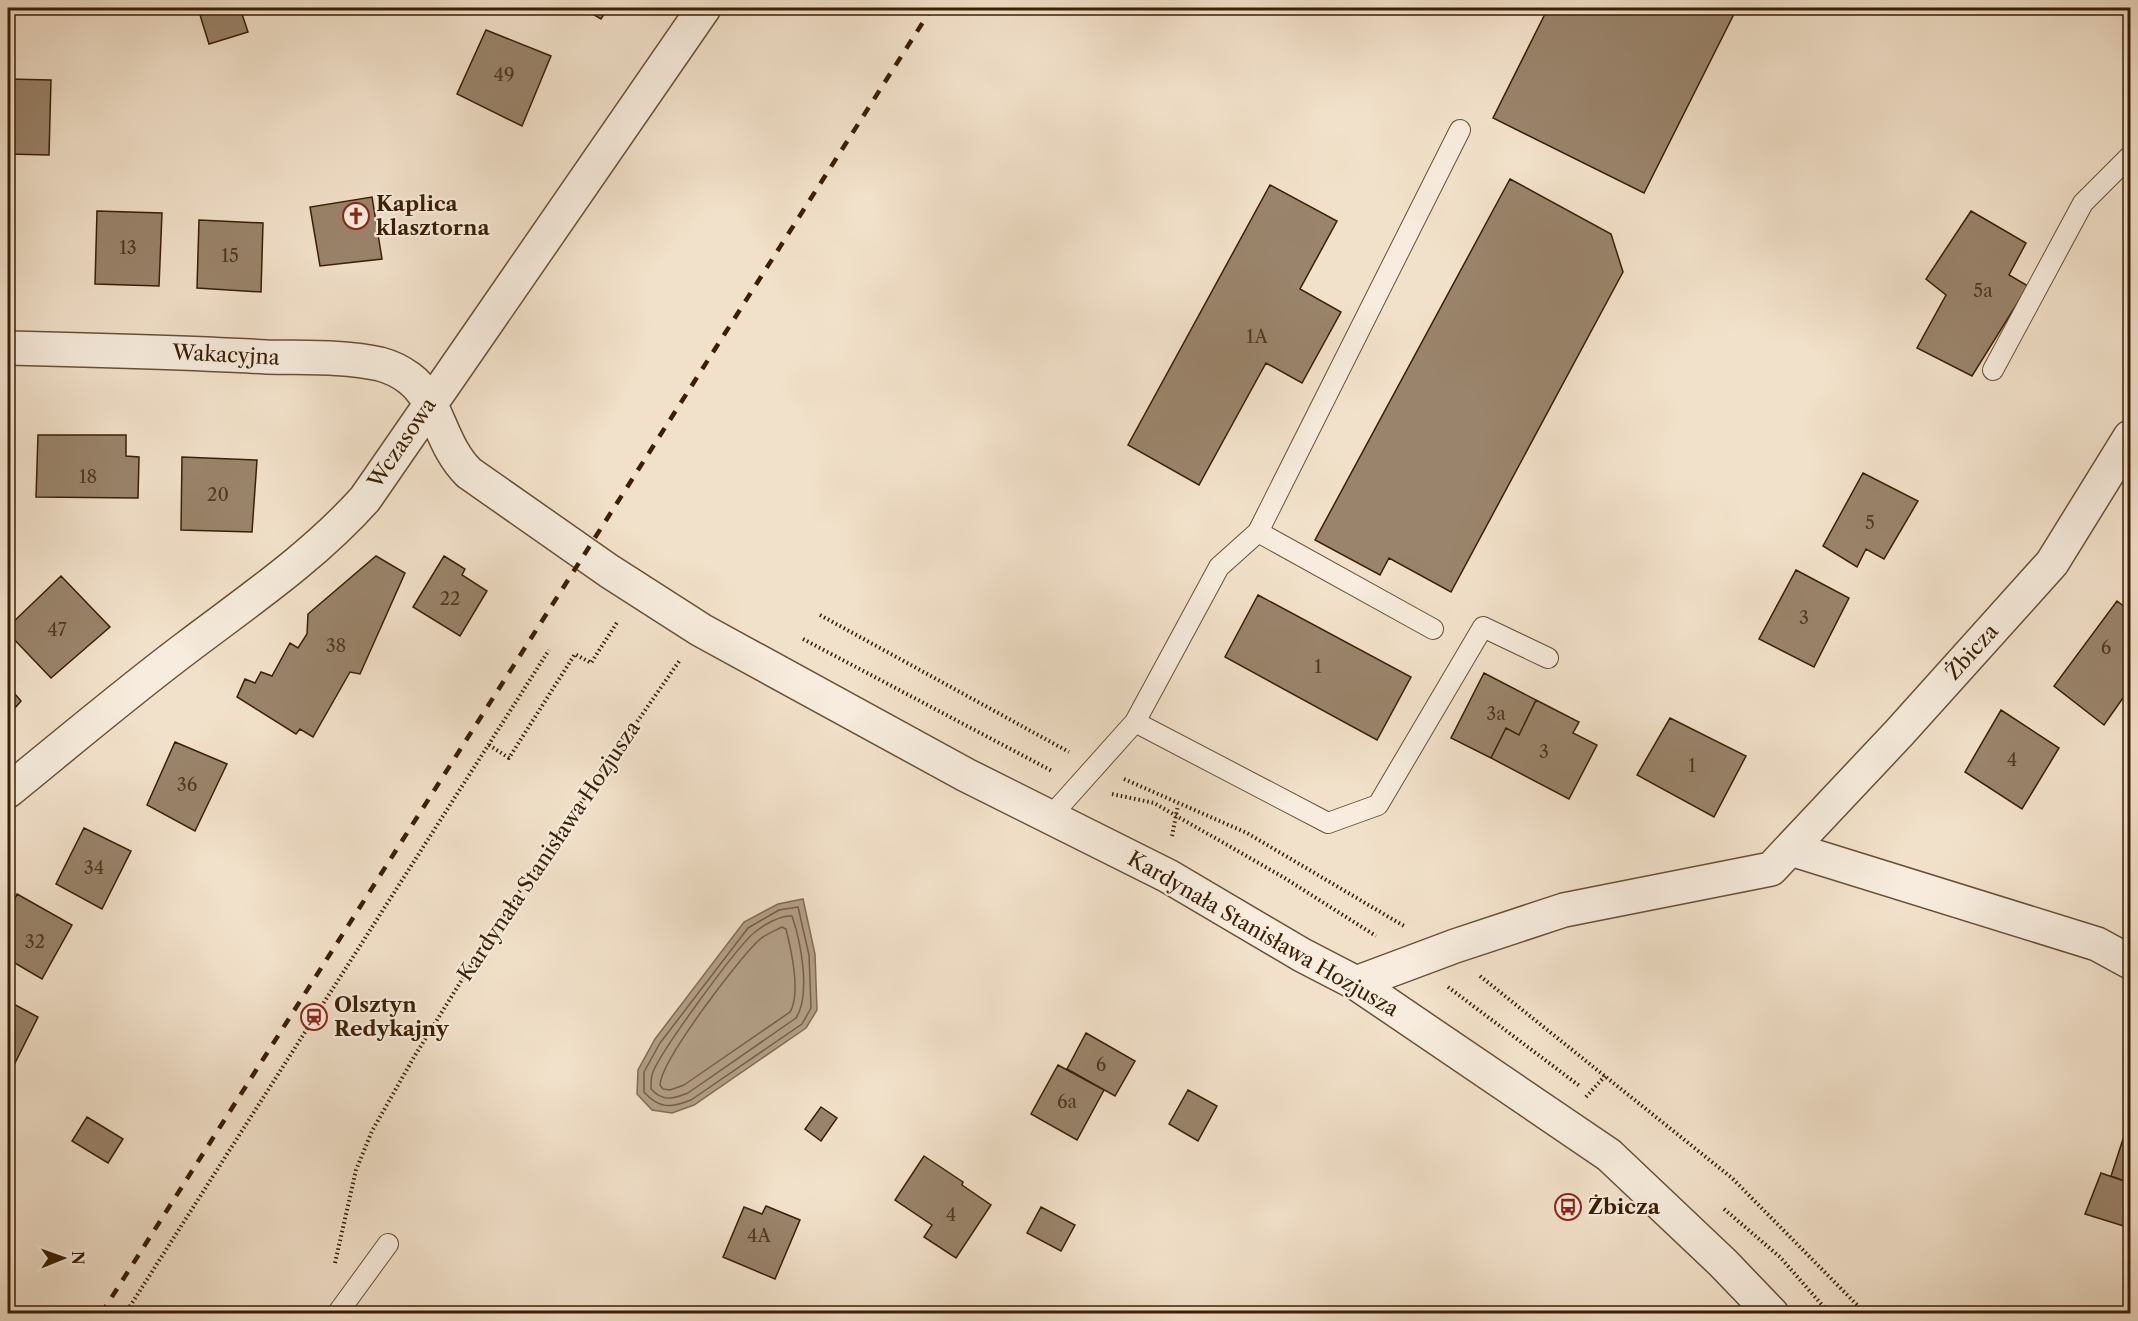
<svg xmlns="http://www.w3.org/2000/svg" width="2138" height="1321" font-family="'Libre Caslon Text',serif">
  <rect width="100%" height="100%" fill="#f2e1ca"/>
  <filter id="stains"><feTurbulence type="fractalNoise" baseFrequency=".00333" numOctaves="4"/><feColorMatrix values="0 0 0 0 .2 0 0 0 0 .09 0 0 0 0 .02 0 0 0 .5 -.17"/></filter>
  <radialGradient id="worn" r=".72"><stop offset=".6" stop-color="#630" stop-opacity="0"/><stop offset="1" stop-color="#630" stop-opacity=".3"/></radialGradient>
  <!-- water -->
  <path fill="#b39f87" stroke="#836c53" stroke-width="1.5" d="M803 899 815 954 817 1010 806 1028 694 1105 672 1113 652 1110 637 1094 638 1070 655 1039 744 922 778 904Z"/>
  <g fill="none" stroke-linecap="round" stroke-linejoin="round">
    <!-- shore -->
    <path stroke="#765f46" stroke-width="1.5" d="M798 907 809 955 811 1008 802 1024 691 1100C671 1108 659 1109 644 1092V1072L660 1043 748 928 779 910Z
      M792 916C801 942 811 995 796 1018L688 1093C673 1099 663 1102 651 1089 651 1084 651 1079 652 1075 656 1057 739 944 755 932 764 925 780 915 792 916Z
      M782 927 786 929C791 949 801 994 790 1012L684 1085 670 1090 663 1089 660 1085C661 1060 738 960 758 941 764 935 774 931 782 927Z"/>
  </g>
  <!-- building -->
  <path fill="#9a846b" stroke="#3a1f04" stroke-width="1.5" d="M224 8H240L248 32 209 44 200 15Z
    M582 8H608L601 19Z
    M1548 8H1737L1644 193 1493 118Z
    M486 30 551 56 522 126 457 94Z
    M8 79 51 80 49 155 8 154Z
    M1510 179 1611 234 1623 272 1451 592 1389 558 1380 575 1315 540Z
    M1270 185 1337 221 1300 289 1341 312 1302 383 1266 363 1199 485 1128 445Z
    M372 197 382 259 320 266 310 207Z
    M8 203 11 204 10 262H8Z
    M97 211 162 213 159 286 95 284Z
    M1971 211 2026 243 2009 275 2028 286 1972 376 1917 348 1946 295 1926 279Z
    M199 220 263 223 261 292 197 288Z
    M38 435H126V456L139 457 138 498 36 497Z
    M182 457 257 460 252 532 181 530Z
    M1863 473 1918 501 1884 559 1866 549 1857 567 1823 546Z
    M376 556 405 573 360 674 350 672 313 737 300 729 296 734 237 697 245 679 255 683 261 672 272 676 290 643 298 648 307 634 308 614Z
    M444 556 465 569 462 575 487 591 460 636 413 607Z
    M1796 570 1849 598 1814 667 1759 639Z
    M61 576 110 627 51 678 8 633V627Z
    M1258 595 1411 677 1377 740 1225 657Z
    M2117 601 2130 611V688L2104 725 2054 686Z
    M1484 673 1536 700 1519 735 1506 728 1491 758 1451 738Z
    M8 686 21 701 8 716Z
    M1536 700 1579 722 1573 733 1597 745 1569 799 1491 758 1506 728 1519 735Z
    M2001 710 2059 748 2022 809 1965 772Z
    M1670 718 1746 756 1714 817 1637 775Z
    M175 742 227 764 195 831 147 805Z
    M84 828 131 851 102 909 56 884Z
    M17 894 72 925 42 979 8 959V915Z
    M8 1001 38 1017 10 1073 8 1072Z
    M1086 1033 1135 1061 1115 1096 1067 1069Z
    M1058 1065 1104 1090 1077 1140 1031 1114Z
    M1188 1090 1217 1106 1198 1141 1169 1124Z
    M821 1107 837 1118 821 1141 805 1129Z
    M87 1117 123 1139 108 1163 72 1141Z
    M2124 1136 2130 1138V1183L2111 1176Z
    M924 1156 963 1182 962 1185 991 1205 956 1258 924 1237 932 1225 895 1200Z
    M2101 1173 2130 1183V1228L2085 1214Z
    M766 1206 800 1220 775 1279 723 1257 744 1207 762 1214Z
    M1041 1207 1075 1225 1061 1251 1027 1233Z"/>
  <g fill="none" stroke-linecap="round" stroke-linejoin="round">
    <defs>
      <path id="service" d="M1993 370 2083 203 2130 156
        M1258 532 1433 629
        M1135 722 1328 823 1378 805 1483 627 1548 658
        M1050 817 1135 722 1219 567 1258 532 1460 130
        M337 1314 388 1244"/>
      <path id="minor" d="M8 348C94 350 180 352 267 357 304 358 344 356 380 364 391 367 401 372 409 378 439 400 439 444 469 473L609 571 701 630 966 775 1168 876 1302 955 1356 983 1609 1155 1723 1263 1772 1314
        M8 791C67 743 125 694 186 648 248 601 313 557 365 499L704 8
        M1791 849 2097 944 2130 962
        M1356 983 1455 946 1564 910 1771 869 1899 733 2052 563 2130 437"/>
    </defs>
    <!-- service casing -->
    <use href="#service" stroke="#685036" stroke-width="22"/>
    <!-- minor casing -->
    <use href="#minor" stroke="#685036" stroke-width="36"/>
    <!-- path -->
    <path stroke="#3a1f04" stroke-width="4" stroke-dasharray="1.5 3" stroke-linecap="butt" d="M820 615 1069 752
      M803 639 1052 771
      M489 745 509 758 575 654 591 663 618 621
      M1124 779 1247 833 1404 926
      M1112 794 1154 803 1283 877 1376 936
      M1172 836 1178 805
      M1480 976 1732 1178 1866 1314
      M1448 987 1581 1087
      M1586 1097 1605 1076
      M1724 1209 1780 1257 1830 1314
      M335 1263 356 1170 372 1131 414 1057 494 928 680 660
      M125 1314 549 650"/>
    <!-- service -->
    <use href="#service" stroke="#f7ecdd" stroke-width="20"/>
    <!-- minor -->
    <use href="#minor" stroke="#f7ecdd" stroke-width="33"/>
    <!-- rail -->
    <path stroke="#3a1f04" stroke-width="4.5" stroke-dasharray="10 10" stroke-linecap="butt" d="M101 1314 932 8"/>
  </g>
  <!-- icons -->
  <defs>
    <symbol id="church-ring" viewBox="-11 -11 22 22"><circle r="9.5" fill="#f7ecdd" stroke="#8f2418" stroke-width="1.5"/><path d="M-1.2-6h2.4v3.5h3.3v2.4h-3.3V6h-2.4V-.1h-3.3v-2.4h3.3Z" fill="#8f2418"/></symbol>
    <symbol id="station-ring" viewBox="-11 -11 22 22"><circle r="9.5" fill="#f7ecdd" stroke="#8f2418" stroke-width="1.5"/><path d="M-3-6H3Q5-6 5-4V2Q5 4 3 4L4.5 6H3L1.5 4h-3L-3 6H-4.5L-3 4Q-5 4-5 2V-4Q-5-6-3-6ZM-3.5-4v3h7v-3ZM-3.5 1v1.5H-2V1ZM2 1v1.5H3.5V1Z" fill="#8f2418"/></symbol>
    <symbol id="bus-ring" viewBox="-11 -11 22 22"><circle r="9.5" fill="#f7ecdd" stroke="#8f2418" stroke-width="1.5"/><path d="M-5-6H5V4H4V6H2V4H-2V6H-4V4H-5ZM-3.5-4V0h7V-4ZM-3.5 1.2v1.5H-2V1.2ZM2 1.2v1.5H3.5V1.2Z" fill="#8f2418"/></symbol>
  </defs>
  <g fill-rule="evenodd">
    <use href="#church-ring" x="341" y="201" width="30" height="30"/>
    <use href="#station-ring" x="299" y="1002" width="30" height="30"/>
    <use href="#bus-ring" x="1553" y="1192" width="30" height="30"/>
  </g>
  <g text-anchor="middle" stroke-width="4.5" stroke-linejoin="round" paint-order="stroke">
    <!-- number labels -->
    <g font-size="18" fill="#52381e">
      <text x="504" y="81">49</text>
      <text x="128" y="254">13</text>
      <text x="230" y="262">15</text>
      <text x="1983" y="297">5a</text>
      <text x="1257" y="343">1A</text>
      <text x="88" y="483">18</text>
      <text x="218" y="501">20</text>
      <text x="1870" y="529">5</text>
      <text x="450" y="605">22</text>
      <text x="1804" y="624">3</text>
      <text x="57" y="636">47</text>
      <text x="336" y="652">38</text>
      <text x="2106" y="654">6</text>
      <text x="1318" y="673">1</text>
      <text x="1496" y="720">3a</text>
      <text x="1544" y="758">3</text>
      <text x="2012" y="766">4</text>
      <text x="1692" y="772">1</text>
      <text x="187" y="791">36</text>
      <text x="94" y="874">34</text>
      <text x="35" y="948">32</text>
      <text x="1101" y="1071">6</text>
      <text x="1067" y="1108">6a</text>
      <text x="951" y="1221">4</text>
      <text x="759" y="1242">4A</text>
    </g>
    <!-- poi labels -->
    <g font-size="21" font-weight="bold" fill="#3a1f04" stroke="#f7ecdd" text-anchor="start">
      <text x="376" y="211">Kaplica<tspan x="376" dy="24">klasztorna</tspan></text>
      <text x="334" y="1012">Olsztyn<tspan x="334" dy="24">Redykajny</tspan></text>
      <text x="1588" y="1214">Żbicza</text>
    </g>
    <!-- street labels -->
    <g font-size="21" fill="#3a1f04" stroke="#f7ecdd">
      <text transform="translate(226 355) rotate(3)" y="7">Wakacyjna</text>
      <text transform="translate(402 443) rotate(-56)" y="7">Wczasowa</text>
      <text transform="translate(1972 652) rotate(-48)" y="7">Żbicza</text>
      <text transform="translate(549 851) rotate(-56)" y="7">Kardynała Stanisława Hozjusza</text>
      <text transform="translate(1263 934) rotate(30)" y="7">Kardynała Stanisława Hozjusza</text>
    </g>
  </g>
  <!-- margin -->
  <rect width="2138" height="1321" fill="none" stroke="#f2e1ca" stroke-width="30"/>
  <rect x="9" y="9" width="2120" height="1303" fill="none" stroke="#3a1f04" stroke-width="3"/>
  <rect x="15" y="15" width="2108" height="1291" fill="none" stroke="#3a1f04" stroke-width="1.5"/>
  <!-- north arrow -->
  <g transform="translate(63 1258) rotate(89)" stroke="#f7ecdd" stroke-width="4.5" paint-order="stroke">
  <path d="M0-4.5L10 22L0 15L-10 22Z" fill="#3a1f04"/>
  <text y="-9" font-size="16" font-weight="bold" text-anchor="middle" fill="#3a1f04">N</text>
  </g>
  <rect width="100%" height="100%" filter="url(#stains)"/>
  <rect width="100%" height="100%" fill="url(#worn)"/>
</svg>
